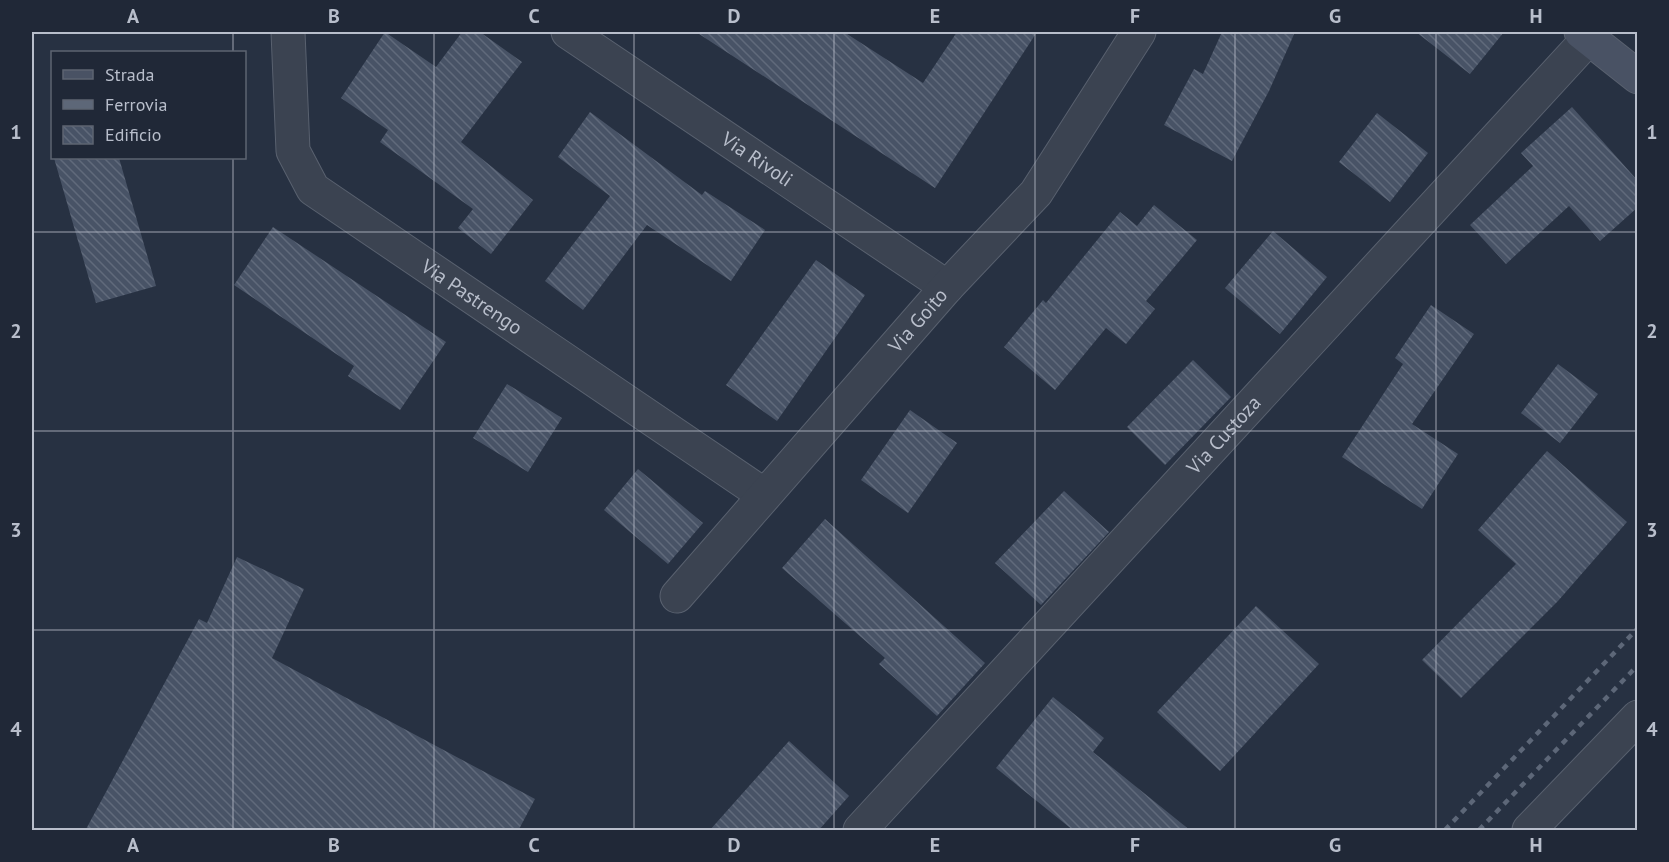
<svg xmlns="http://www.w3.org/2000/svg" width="1669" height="862" font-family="'PT Sans',sans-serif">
  <defs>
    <pattern id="building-back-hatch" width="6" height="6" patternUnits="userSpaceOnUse" patternTransform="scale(1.5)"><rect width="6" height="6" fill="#485366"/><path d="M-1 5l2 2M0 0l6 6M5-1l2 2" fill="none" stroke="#606a7b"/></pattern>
  </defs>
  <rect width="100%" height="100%" fill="#273142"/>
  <!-- building -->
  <path fill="url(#building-back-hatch)" d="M385 32 436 67 462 32H480L522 62 461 142 533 200 491 254 458 228 473 209 380 142 388 130 341 98Z
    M696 32H844L923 83 957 32H1037L935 188Z
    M1222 32H1295L1269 91 1232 161 1164 125 1194 69 1203 74Z
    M1416 32H1504L1470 74Z
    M1572 107 1638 181V207L1600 241 1569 206 1506 264 1470 225 1533 166 1521 153Z
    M590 112 702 195 705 191 765 230 731 281 647 225 583 310 545 281 610 196 558 157Z
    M1377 113 1428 153 1390 202 1339 162Z
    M54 158H119L156 286 96 303Z
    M1154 205 1197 240 1146 301 1155 309 1126 344 1106 328 1055 390 1004 347 1043 300 1046 303 1120 212 1137 226Z
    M273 227 446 342 400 410 348 376 354 366 234 285Z
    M1273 231 1327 277 1280 334 1225 288Z
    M816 260 865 295 777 421 726 385Z
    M1431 305 1474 334 1412 424 1458 454 1422 509 1342 457 1403 364 1395 358Z
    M1193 360 1231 397 1165 465 1127 427Z
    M1558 364 1598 394 1560 443 1521 413Z
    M507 384 562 418 528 472 473 438Z
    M910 410 957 443 908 513 861 480Z
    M1547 451 1627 522 1558 601 1461 698 1422 660 1516 564 1478 530Z
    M638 469 703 523 668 564 604 510Z
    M1064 491 1109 532 1041 605 995 563Z
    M825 519 985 663 937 716 879 664 885 658 782 568Z
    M237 557 304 589 272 658 535 799 518 831H85L199 619 207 623Z
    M1256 606 1319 664 1220 771 1157 712Z
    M1053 697 1104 738 1093 752 1191 831H1074L996 768Z
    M789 741 849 796 818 831H709Z"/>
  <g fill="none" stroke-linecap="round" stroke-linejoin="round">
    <defs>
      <g id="street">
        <path id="s1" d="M288 32 293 151 313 189 764 495"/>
        <path id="s2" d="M568 32 947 287"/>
        <path id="s3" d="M677 596 947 287 1036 193 1139 32"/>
        <path id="s4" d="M860 830 1588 39"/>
        <path d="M1529 830 1638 717"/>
      </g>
      <path id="secondary" d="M1581 32 1638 77"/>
    </defs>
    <!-- street casing -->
    <use href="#street" stroke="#59616f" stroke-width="35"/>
    <!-- secondary casing -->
    <use href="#secondary" stroke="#59616f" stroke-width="35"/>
    <!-- street -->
    <use href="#street" stroke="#3b4351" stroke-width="33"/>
    <!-- secondary -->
    <use href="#secondary" stroke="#495264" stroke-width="33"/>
    <!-- rail -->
    <path stroke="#5d6778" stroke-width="4.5" stroke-dasharray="6 6" stroke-linecap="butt" d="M1445 830 1638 628
      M1479 830 1638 665"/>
  </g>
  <!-- grid -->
  <path fill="none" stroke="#b8becb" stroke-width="1.5" stroke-opacity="0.55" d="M233 32V52M434 32V830M634 32V830M834 32V830M1035 32V830M1235 32V830M1436 32V830M233 158V830M32 232H1638M32 431H1638M32 630H1638"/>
  <g text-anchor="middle" stroke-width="6" stroke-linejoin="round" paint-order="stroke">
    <!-- street labels -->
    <g font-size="20" fill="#b8becb" stroke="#202837">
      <text dy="7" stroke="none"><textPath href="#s2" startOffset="228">Via Rivoli</textPath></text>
      <text dy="7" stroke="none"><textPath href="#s1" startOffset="354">Via Pastrengo</textPath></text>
      <text dy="7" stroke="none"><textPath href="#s3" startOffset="366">Via Goito</textPath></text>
      <text dy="7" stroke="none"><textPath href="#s4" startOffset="537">Via Custoza</textPath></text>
    </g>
  </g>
  <!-- border -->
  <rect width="1669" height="862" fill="none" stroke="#202837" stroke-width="66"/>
  <!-- legend -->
  <rect x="51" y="51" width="195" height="108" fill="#202837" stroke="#5d6472" stroke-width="1.5"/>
  <rect x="63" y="70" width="30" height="9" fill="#495264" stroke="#5d6472" stroke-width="1.5"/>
  <text x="105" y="81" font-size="18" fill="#b8becb">Strada</text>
  <rect x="63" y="100" width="30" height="9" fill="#5d6778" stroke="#5d6472" stroke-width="1.5"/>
  <text x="105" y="111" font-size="18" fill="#b8becb">Ferrovia</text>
  <rect x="63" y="126" width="30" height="18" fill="url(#building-back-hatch)" stroke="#5d6472" stroke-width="1.5"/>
  <text x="105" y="141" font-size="18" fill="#b8becb">Edificio</text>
  <rect x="33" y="33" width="1603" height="796" fill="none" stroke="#b8becb" stroke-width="2"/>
  <g font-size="20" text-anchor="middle" font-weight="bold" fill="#b8becb">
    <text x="133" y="23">A</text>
    <text x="334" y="23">B</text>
    <text x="534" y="23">C</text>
    <text x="734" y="23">D</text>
    <text x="935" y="23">E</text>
    <text x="1135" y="23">F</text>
    <text x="1335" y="23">G</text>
    <text x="1536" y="23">H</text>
    <text x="16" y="139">1</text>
    <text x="1652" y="139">1</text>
    <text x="16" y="338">2</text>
    <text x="1652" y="338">2</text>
    <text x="16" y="537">3</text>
    <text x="1652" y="537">3</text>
    <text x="16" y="736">4</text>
    <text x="1652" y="736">4</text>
    <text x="133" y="852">A</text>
    <text x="334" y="852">B</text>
    <text x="534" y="852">C</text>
    <text x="734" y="852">D</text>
    <text x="935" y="852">E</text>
    <text x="1135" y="852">F</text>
    <text x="1335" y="852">G</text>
    <text x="1536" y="852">H</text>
  </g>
</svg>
